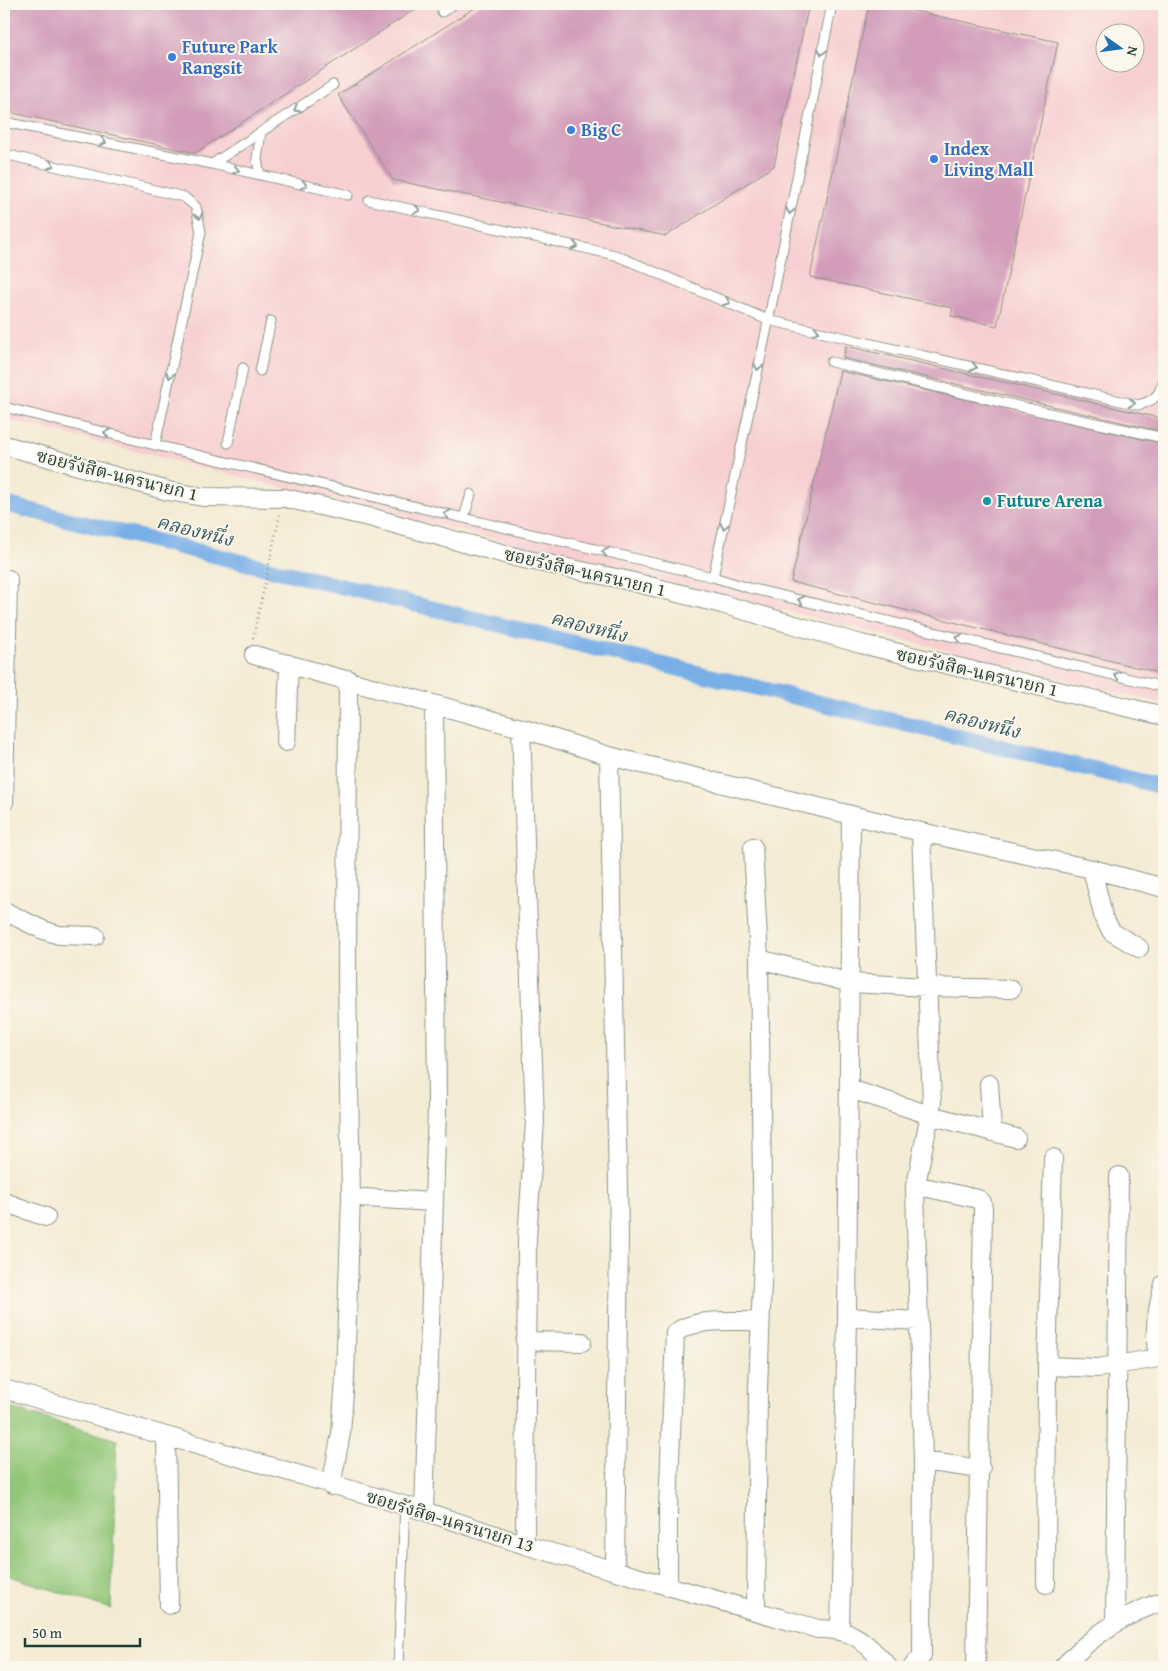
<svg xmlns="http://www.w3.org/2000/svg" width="1168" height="1671" font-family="'Gentium Book Plus','Noto Serif Thai',serif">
  <rect width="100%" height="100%" fill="#fbf7ec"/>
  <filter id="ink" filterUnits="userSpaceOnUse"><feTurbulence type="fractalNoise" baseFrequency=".02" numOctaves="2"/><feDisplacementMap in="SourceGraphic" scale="10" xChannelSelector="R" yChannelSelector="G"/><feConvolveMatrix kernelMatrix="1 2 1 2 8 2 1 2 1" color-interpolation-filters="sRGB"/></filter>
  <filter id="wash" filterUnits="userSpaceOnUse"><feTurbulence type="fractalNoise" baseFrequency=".0096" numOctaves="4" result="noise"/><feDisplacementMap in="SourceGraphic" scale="20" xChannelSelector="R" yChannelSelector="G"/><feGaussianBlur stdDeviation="1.12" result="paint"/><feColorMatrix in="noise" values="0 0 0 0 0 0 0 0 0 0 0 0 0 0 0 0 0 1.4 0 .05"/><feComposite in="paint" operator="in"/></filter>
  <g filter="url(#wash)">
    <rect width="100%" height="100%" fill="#f4ebd4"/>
    <!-- built -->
    <path fill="#f7cfd1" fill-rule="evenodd" d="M4 4H1164V704L4 419ZM1106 32H1136V62H1106Z"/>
    <!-- green -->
    <path fill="#91c678" stroke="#588256" d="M4 1406 117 1440 111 1609 4 1574Z"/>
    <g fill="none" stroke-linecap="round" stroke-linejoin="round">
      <!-- canal -->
      <path stroke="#79afe7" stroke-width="16" d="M4 504 1164 787"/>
    </g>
    <g id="blocks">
      <!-- building -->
      <path fill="#d29cba" d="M4 4H423L195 153 4 111Z
        M481 4H809L774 166 666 236 393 180 338 95Z
        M869 4H882L1058 42 997 326 951 316 953 308 810 277Z
        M846 346 1164 419V432L843 358Z
        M840 371 1164 444V674L791 582Z"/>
    </g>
  </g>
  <g filter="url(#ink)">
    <use href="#blocks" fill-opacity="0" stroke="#8a9484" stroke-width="1"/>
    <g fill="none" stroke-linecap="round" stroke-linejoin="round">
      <defs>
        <path id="service" d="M442 12 454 4
          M4 122 212 164 348 195
          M4 154 184 197 196 207 201 232 155 445
          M212 164 333 85
          M260 175 257 159 261 132
          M369 200 615 255 768 320 1138 405C1155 401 1160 395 1164 378
          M831 362 1022 407 1164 438
          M260 371 271 321
          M4 407 155 445 713 577 764 342 832 4
          M228 443 243 368
          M464 518 471 494
          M713 577 749 588 1164 687
          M398 1667 405 1505"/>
        <path id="minor" d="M4 445 168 491 203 497 285 498 373 518 519 558 621 579 722 604 861 644 1164 716
          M254 655 521 728 609 756 921 832 1092 869 1164 888
          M521 728 535 1121 527 1239 525 1545
          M286 742 289 664
          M609 756 619 1234 615 1570
          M4 802 8 579
          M921 832 932 1103 915 1190 923 1461 981 1469
          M753 847 759 959 851 983 928 987 1011 989
          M1092 869 1104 919 1112 932 1139 948
          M4 911 43 930 59 935 95 936
          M989 1084 992 1130
          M850 1089 930 1115 1016 1138
          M915 1185 978 1199 982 1202 983 1209 976 1667
          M364 1198 434 1202
          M4 1202 46 1217
          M847 1317 918 1321
          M525 1341 582 1342
          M1158 1358C1153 1331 1157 1310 1164 1284
          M1047 1366 1098 1368 1164 1357
          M4 1389 424 1511 525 1545 818 1629C855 1629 862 1640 887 1665
          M166 1436 169 1605
          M331 1486 341 1433 345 1379 351 1196 347 980 348 679
          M424 1511 437 1109 434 705
          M1046 1584 1047 1366 1053 1158
          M668 1587V1508L675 1333C696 1317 734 1322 760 1321
          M756 1610 758 1390 763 1255 759 959
          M1115 1624 1119 1176
          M840 1629 847 1317 851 816
          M913 1666 922 1656 923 1461
          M1063 1667C1091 1636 1124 1614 1164 1601"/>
      </defs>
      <!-- service casing -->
      <use href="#service" stroke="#8a9484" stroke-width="11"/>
      <!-- minor casing -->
      <use href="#minor" stroke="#8a9484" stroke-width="20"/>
      <!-- path -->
      <path stroke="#8a9484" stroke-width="2.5" stroke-dasharray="1 4" stroke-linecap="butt" d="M253 638 280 514"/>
      <!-- service -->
      <use href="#service" stroke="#fff" stroke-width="9"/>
      <!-- minor -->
      <use href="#minor" stroke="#fff" stroke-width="18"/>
    </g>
    <!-- one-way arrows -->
    <defs><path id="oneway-chevron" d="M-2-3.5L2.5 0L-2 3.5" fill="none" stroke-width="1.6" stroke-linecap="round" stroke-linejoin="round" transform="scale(1.25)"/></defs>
    <g stroke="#8f9e9a">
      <use href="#oneway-chevron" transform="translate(822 52) rotate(101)"/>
      <use href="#oneway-chevron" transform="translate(297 109) rotate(147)"/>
      <use href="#oneway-chevron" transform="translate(103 142) rotate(12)"/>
      <use href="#oneway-chevron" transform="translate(51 165) rotate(13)"/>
      <use href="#oneway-chevron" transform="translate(236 170) rotate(13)"/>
      <use href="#oneway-chevron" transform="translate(304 185) rotate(13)"/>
      <use href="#oneway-chevron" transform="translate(417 210) rotate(13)"/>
      <use href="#oneway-chevron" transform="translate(790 211) rotate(101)"/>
      <use href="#oneway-chevron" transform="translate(199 216) rotate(76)"/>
      <use href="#oneway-chevron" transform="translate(575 246) rotate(13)"/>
      <use href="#oneway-chevron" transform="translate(727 302) rotate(23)"/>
      <use href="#oneway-chevron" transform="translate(816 331) rotate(13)"/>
      <use href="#oneway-chevron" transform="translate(758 367) rotate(102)"/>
      <use href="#oneway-chevron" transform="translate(974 367) rotate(13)"/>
      <use href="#oneway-chevron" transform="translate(170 375) rotate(102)"/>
      <use href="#oneway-chevron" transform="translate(1132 403) rotate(9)"/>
      <use href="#oneway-chevron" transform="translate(107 433) rotate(-166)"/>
      <use href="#oneway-chevron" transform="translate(447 514) rotate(-167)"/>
      <use href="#oneway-chevron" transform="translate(724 526) rotate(102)"/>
      <use href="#oneway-chevron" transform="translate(605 552) rotate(-167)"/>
      <use href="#oneway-chevron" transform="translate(801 600) rotate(-167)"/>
      <use href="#oneway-chevron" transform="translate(959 638) rotate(-167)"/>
      <use href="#oneway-chevron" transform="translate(1117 675) rotate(-167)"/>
    </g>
  </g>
  <!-- markers -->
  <g fill="#3f7fe0" stroke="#fbf7ec" stroke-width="2">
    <circle cx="172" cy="57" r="5"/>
    <circle cx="571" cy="130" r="5"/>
    <circle cx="934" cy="159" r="5"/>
  </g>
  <circle fill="#0f9aa8" stroke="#fbf7ec" stroke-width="2" cx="987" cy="501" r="5"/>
  <g text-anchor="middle" stroke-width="4" stroke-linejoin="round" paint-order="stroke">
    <!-- shop labels -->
    <g font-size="18" font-weight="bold" fill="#366cbe" stroke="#fbf7ec" text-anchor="start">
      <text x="182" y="53">Future Park<tspan x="182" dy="21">Rangsit</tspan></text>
      <text x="581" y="136">Big C</text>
      <text x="944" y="155">Index<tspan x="944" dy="21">Living Mall</tspan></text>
    </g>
    <!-- street labels -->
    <g font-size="18" fill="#1f3d34" stroke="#fbf7ec">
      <text transform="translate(117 475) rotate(14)" y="6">ซอยรังสิต-นครนายก 1</text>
      <text transform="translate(585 572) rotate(13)" y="6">ซอยรังสิต-นครนายก 1</text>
      <text transform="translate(977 672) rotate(13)" y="6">ซอยรังสิต-นครนายก 1</text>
      <text transform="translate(450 1521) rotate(17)" y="6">ซอยรังสิต-นครนายก 13</text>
    </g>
    <!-- culture labels -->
    <g font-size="18" font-weight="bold" fill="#0d838f" stroke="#fbf7ec" text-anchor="start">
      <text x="997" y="507">Future Arena</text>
    </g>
    <!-- water labels -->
    <g font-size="19" font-style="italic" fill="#365a61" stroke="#fbf7ec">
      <text transform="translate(195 530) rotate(14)" y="7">คลองหนึ่ง</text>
      <text transform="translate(589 626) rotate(14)" y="7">คลองหนึ่ง</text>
      <text transform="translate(982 722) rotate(14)" y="7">คลองหนึ่ง</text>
    </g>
  </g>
  <!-- margin -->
  <rect width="1168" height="1671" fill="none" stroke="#fbf7ec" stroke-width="20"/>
  <!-- north arrow -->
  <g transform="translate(1120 48) rotate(104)"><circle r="24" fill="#fbf7ec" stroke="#a3ada2"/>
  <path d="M0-4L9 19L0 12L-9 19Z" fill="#1f6fb2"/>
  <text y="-8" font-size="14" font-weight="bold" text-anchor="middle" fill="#1f3d34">N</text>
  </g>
  <!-- scale -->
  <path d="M25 1638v8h115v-8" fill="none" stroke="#1f3d34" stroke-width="2.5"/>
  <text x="32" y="1638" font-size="15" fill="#1f3d34" stroke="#fbf7ec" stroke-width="4" paint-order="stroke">50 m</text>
</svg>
